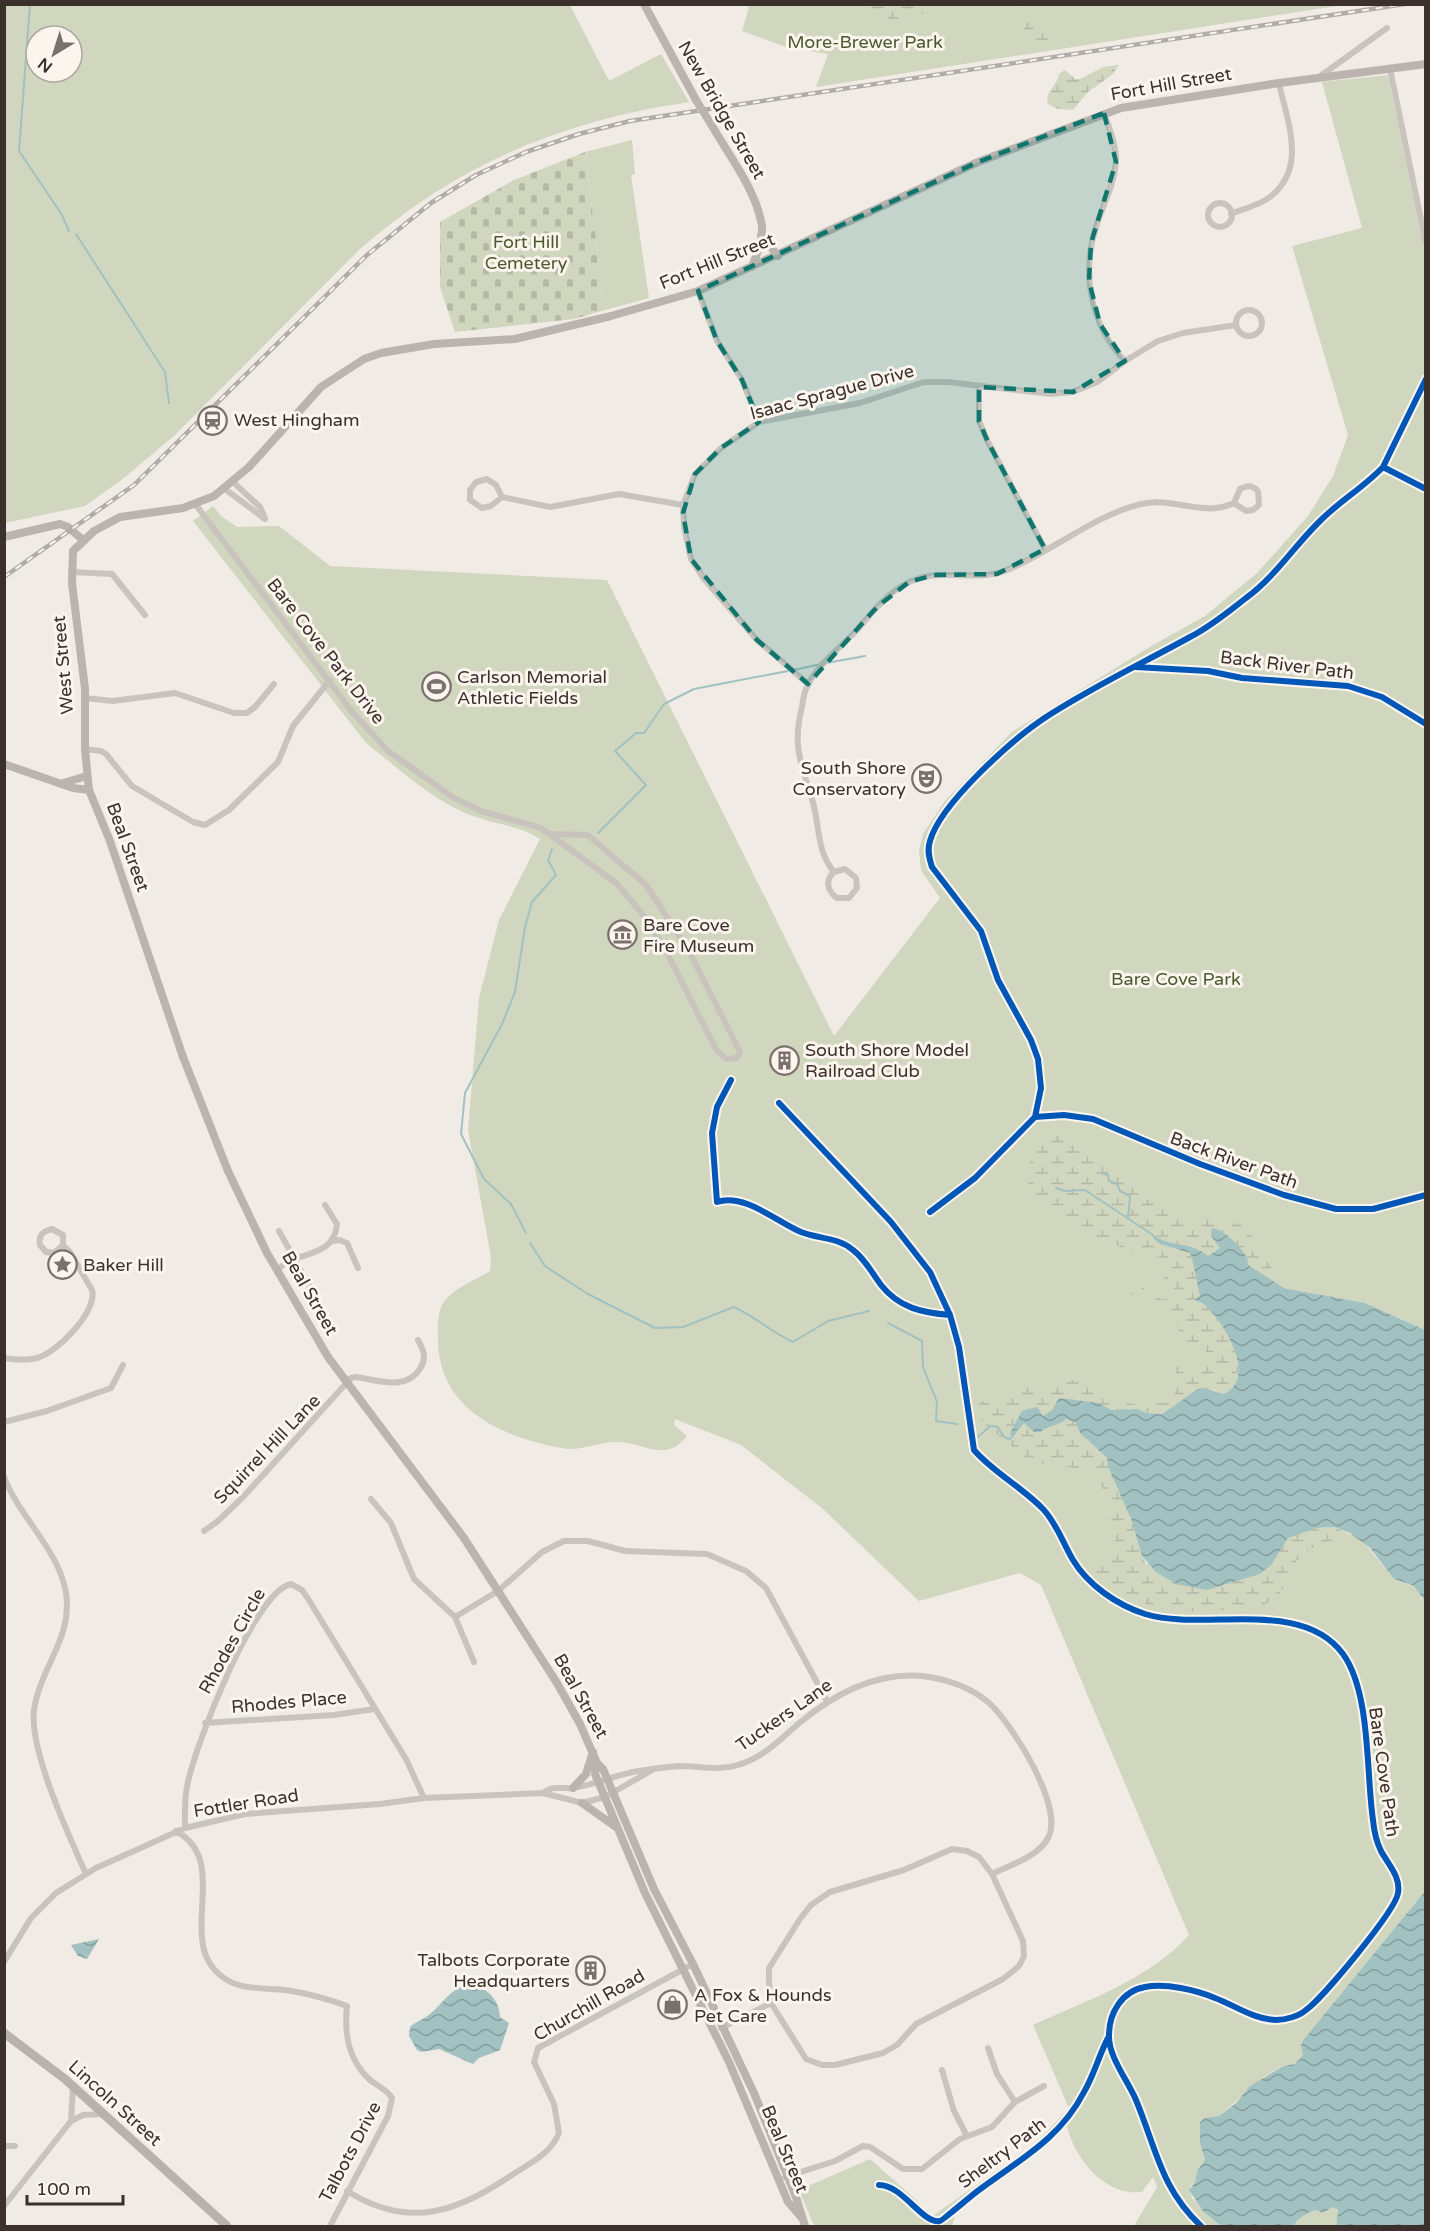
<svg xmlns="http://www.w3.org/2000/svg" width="1430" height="2231" font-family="'Varela Round',sans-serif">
  <defs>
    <pattern id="wetland-marsh" width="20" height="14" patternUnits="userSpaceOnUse" patternTransform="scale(1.5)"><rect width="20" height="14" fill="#d1d6bf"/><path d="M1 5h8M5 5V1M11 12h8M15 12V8" fill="none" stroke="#b4b8a4"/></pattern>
    <pattern id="cemetery-stones" width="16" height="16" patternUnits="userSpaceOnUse" patternTransform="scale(1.5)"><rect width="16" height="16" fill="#d1d6bf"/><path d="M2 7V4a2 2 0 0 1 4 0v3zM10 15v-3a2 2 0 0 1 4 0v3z" fill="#b4b8a4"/></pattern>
    <pattern id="water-waves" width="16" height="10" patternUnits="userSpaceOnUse" patternTransform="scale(1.5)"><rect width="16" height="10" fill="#a1c2c1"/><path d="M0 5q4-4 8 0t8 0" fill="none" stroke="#849e9d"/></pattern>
  </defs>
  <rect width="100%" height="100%" fill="#f0ebe5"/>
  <!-- green -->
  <path fill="#d1d6bf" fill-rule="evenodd" d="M5 4 570 5 609 81 661 54 689 102C562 121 457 164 360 249L176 434 124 478 85 506 5 523ZM36 36H72V72H36Z
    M743 4 1343 5 816 87 828 54 786 47 742 31 749 7Z
    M1388 75 1426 257 1425 1330 1365 1303 1284 1288 1235 1355 1184 1401 1066 1419 1133 1531 1146 1564 1317 1528 1361 1539 1394 1579 1413 1586 1419 1591 1421 1599 1425 1602V1891L1304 2039 1303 2055 1295 2064 1282 2066 1265 2076 1219 2116 1204 2118 1200 2121V2143L1205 2160 1197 2171 1195 2182 1190 2186 1192 2198 1221 2226H1134L1157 2187 1153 2177 1142 2192C1105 2197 1074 2158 1067 2126L1040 2151 962 2206 955 2215 952 2226H814L799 2190 870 2159 913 2197 931 2217 1035 2144 1069 2108 1033 2025C1088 2000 1148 1980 1189 1935L1041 1585 1020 1573 919 1601 823 1509 741 1445 675 1419 674 1425 687 1436C665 1464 644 1442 616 1442 597 1442 580 1452 561 1448 503 1437 439 1410 438 1341 438 1327 436 1309 447 1298 459 1285 475 1281 490 1271L491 1257 468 1130 479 998 499 920 540 839C519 825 493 824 470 815 432 800 398 768 366 743L193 521 213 506 221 516 237 527 279 526 330 566 607 580 834 1036 940 898 921 870 919 851 923 834 944 802 1012 732 1153 645 1205 616 1257 573 1308 516 1333 476 1348 435 1292 246 1362 228 1322 82Z
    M632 140 635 174 631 175 649 298 605 310 585 152Z
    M1333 2207 1338 2210 1336 2226H1294L1300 2217 1315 2210 1323 2213Z"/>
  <!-- wetland -->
  <path fill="url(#wetland-marsh)" d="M861 5H931C902 38 894 17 861 5Z
    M1009 5C1027 4 1050 28 1060 43L1049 46 1026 35 1022 22Z
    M1118 65 1113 74 1088 92 1073 110 1057 109 1048 104C1044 92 1058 85 1059 74L1065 70 1075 79H1080L1103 67Z
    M1057 1132 1065 1135 1079 1148 1107 1165 1144 1199 1161 1201 1182 1217 1220 1216 1240 1224 1252 1236 1281 1284 1267 1279 1248 1265 1245 1253 1221 1231 1220 1248 1207 1256C1191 1242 1168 1247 1156 1237L1160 1244C1171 1246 1187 1248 1192 1258L1200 1297 1195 1299C1199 1303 1203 1302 1206 1306 1224 1324 1258 1376 1224 1394L1213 1390 1194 1392 1162 1414 1147 1413 1137 1409 1111 1410 1099 1403 1075 1398 1053 1405 1052 1410 1042 1417 1041 1413 1018 1417 1011 1433 1012 1436 1024 1423 1049 1425 1071 1419 1077 1423 1080 1433 1107 1458 1108 1467 1131 1519 1142 1556 1146 1564 1169 1580 1208 1590 1260 1574 1287 1538 1317 1528 1334 1527 1361 1539C1334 1537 1304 1544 1291 1570 1287 1579 1284 1592 1275 1598 1258 1612 1234 1611 1213 1610 1203 1610 1192 1612 1181 1612 1156 1611 1107 1590 1090 1571 1099 1563 1110 1564 1115 1551 1118 1543 1103 1485 1098 1477 1095 1472 1092 1470 1087 1469L1042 1464 1026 1458 987 1426 981 1418 979 1404 986 1398 1066 1379 1080 1381 1096 1393 1119 1402 1142 1405 1162 1403 1174 1396 1177 1381 1175 1369 1178 1365 1203 1366 1211 1361 1209 1353 1181 1339 1176 1320 1135 1297 1118 1282V1275L1124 1276 1161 1299 1178 1300 1180 1294 1165 1280 1161 1257 1135 1253 1097 1237 1031 1191C1022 1173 1035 1134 1057 1132Z"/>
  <!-- cemetery -->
  <path fill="url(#cemetery-stones)" d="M585 152 605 310 574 319 455 332 440 287V222L514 180Z"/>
  <!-- water -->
  <path fill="url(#water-waves)" d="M1212 1228C1224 1229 1250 1253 1248 1265L1284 1288 1365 1303 1425 1330V1602L1414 1586 1394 1579 1370 1548 1350 1533 1334 1527 1317 1528 1288 1538 1271 1565 1260 1574 1207 1590 1176 1584 1156 1572 1142 1556 1131 1519 1108 1467 1107 1458 1080 1433 1076 1423 1066 1419C1059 1426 1049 1425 1040 1432H1034L1024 1423 1012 1437 1010 1433 1022 1411 1037 1407 1043 1416 1052 1410 1059 1398 1099 1403 1111 1410 1137 1409 1147 1413 1162 1414 1198 1389 1204 1388 1224 1394C1258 1377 1224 1323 1206 1306 1202 1302 1198 1302 1194 1299L1200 1296 1192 1258 1190 1253 1160 1244 1154 1239 1153 1235C1172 1248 1188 1240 1208 1256L1220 1248 1211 1236Z
    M1425 1891V2226H1336L1338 2210 1333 2207 1323 2213 1315 2210C1306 2214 1298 2217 1294 2226H1221L1203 2211 1189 2190 1195 2182 1197 2171 1205 2160 1200 2143V2122L1204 2118 1219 2116 1236 2103 1250 2086 1283 2066 1295 2064 1303 2055 1301 2045 1304 2039Z
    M99 1939 87 1959 78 1956 71 1945Z
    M467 1985C485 1984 500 2000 500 2017L509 2023 500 2050 479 2058 473 2064 439 2049 421 2052 417 2050 409 2036 410 2027C415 2022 420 2021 426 2017 439 2009 449 1989 467 1985Z"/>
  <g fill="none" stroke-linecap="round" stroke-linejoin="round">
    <!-- stream -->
    <path stroke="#a1c2c1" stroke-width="2" d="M30 4 19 151 62 215 69 231
      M76 234 165 372 169 403
      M826 663 865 656
      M794 670 821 664
      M598 833 646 785 615 751 636 733H644L664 704 694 689 788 671
      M1102 1173 1108 1175 1109 1181 1117 1184 1120 1191 1130 1196 1128 1219
      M1056 1188 1065 1191 1085 1190 1153 1235
      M526 1233 511 1204 484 1179 461 1134 465 1093 502 1024 515 992 525 927 532 902 556 875 548 860 552 849
      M530 1243 545 1266 588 1294 655 1328 683 1327 734 1307C756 1317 771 1332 793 1342L828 1321 869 1311
      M888 1323 922 1341 923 1367 937 1402 936 1421 957 1424
      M978 1437 990 1426 998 1427 1004 1437 1010 1439 1015 1433"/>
    <!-- street -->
    <path stroke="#c9c3be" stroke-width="6" d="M1390 69 1426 244
      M1319 77 1387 28
      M1104 113C1109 128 1117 146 1116 162 1114 185 1104 203 1097 224 1081 271 1089 324 1125 361
      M1208 215a12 12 0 1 1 24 0a12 12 0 1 1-24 0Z
      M1231 214C1243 209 1260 205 1270 197 1308 167 1287 122 1279 83
      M698 291 717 341 742 380 759 422
      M1236 323a13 13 0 1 1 26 0a13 13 0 1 1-26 0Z
      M979 388V421L988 442 1045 549
      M233 482 260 507 265 518
      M225 489 265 519
      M502 497 491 506 482 508 470 500V490L476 482 487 479 496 485 502 497 550 507 619 494 683 505
      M196 505 353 713 388 751 454 798 481 811 541 828 616 883 645 917 664 947 717 1051 726 1059 737 1058 740 1052 689 951 646 885 588 835 551 834
      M71 572 112 574 145 615
      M808 684 757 640 704 579 691 559 684 527 683 505 695 474 721 448 759 422 860 403 924 382H948L1051 394 1073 392 1097 382 1125 361 1158 341 1183 333 1236 325
      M85 698 113 701 175 693 234 713H247L255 707 274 684
      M85 749 101 751 106 754 132 786 193 822 205 825 229 810 278 762 293 726 330 680
      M834 872C825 880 827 891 837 898H849L857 888 856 878 845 869 834 872C816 851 820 824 812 799 801 763 792 745 802 707 803 700 804 691 808 685 817 665 841 647 856 631 874 611 891 587 917 579 947 569 978 582 1007 570 1052 552 1092 516 1141 504 1173 496 1203 518 1234 503L1240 489C1248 485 1252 485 1258 491L1259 505 1253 510 1246 511 1234 503
      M279 1231 313 1293
      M332 1241 339 1240 347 1243 358 1268
      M277 1270C297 1250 334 1259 337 1224L325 1205
      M4 1358C16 1360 26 1361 37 1358 57 1353 98 1311 92 1290L70 1252 63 1245V1235L52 1229C43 1231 38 1235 40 1245L46 1252 54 1253 63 1245
      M4 1422 47 1411 111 1388 123 1365
      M4 1477C20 1518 59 1550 66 1593 73 1638 40 1668 34 1710 29 1750 69 1836 86 1874
      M371 1499 391 1523 414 1579 455 1617 474 1662
      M204 1531 218 1521 244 1496 351 1378 356 1377C378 1380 407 1392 421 1367 427 1358 423 1349 418 1340
      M455 1617 498 1591 542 1552 564 1541H588L625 1551 707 1554 746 1571 766 1588 827 1701
      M205 1723 334 1715 374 1709
      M543 1793C553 1785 561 1789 573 1788 595 1785 617 1774 639 1771 652 1769 666 1767 680 1766 699 1766 719 1771 738 1765 762 1758 780 1740 798 1724 833 1695 874 1672 922 1676 946 1679 969 1686 988 1702 1012 1723 1065 1808 1048 1838 1038 1857 1010 1865 992 1874
      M185 1828C185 1813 184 1797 188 1782 196 1744 254 1592 291 1584L302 1590 307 1597 406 1759 424 1798
      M176 1831C235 1863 170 1946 227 1980 244 1990 266 1988 285 1990 306 1993 328 1999 347 2006 344 2034 348 2060 370 2080 378 2086 387 2090 392 2098L388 2116 330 2226
      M952 1849 967 1851 979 1857 992 1874 1023 1941 1024 1956 1019 1966 1003 1979 916 2024 897 2045 883 2053 835 2065H822L806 2059 771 2003 769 1981V1968L800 1919 811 1905 830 1892 904 1870Z
      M4 1962 31 1918 56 1893 96 1868 185 1828 245 1814 380 1804 424 1798 543 1793 582 1803 605 1797 654 1769
      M721 2028 771 2003
      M988 2048 997 2074 1015 2102
      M942 2070 954 2111 967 2136
      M71 2121 73 2087
      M4 2146H15
      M785 2177 835 2161 863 2146 870 2147 903 2169H922L960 2139 992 2127 1015 2102 1044 2086
      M347 2191C411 2231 458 2211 515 2173 532 2162 551 2153 559 2133L554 2104 534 2062 538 2048 693 1964
      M4 2206 71 2121 83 2115 102 2114"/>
    <!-- secondary -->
    <path stroke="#bab3ae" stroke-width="8" d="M644 4 696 100
      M711 124C728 154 754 187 761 221 765 236 757 253 752 267
      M761 235 778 256
      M4 537 60 524 68 527 83 540
      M4 764 73 788 89 790
      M63 783 87 776
      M597 1763 595 1774 645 1893 729 2062 788 2202 801 2217
      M573 1788 586 1774 593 1752
      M582 1803 616 1827
      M805 2226 796 2197 754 2093 693 1964 654 1889 603 1769 597 1763 580 1724 557 1683 464 1538 328 1357 267 1253 228 1171 183 1057 110 841 89 790 85 749V689L72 583 73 551 94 531 120 517 183 508 214 496 249 467 321 387 364 359 381 353 434 344 515 339 611 316 698 291 978 162 1121 108 1279 83 1426 64"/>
    <!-- primary -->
    <path stroke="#b8b1ad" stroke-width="9" d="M4 2033 65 2079 227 2226"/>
    <defs>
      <path id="rail" d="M4 577 134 485 367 255 431 203 476 175 526 152 579 134 630 121 1405 4"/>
    </defs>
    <!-- rail casing -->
    <use href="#rail" stroke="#b1aca8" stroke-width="4.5"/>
    <!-- rail -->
    <use href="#rail" stroke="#fbf5ee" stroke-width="2" stroke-dasharray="7" stroke-linecap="butt"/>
    <!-- secondary-bridge -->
    <path stroke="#bab3ae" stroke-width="8" d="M696 100 711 124"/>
    <defs>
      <path id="cycleway" d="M1383 467 1426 379
        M1135 667 1208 671 1242 678 1348 686 1382 697 1426 724
        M731 1080 717 1107 712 1133 717 1202C745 1193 777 1222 801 1232 818 1239 838 1237 853 1250 865 1259 872 1273 881 1285 899 1308 923 1313 950 1315
        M779 1103 891 1222 930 1272 950 1315 959 1347 974 1450C994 1473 1022 1487 1043 1509 1057 1524 1063 1543 1073 1560 1088 1585 1117 1605 1145 1614 1204 1632 1301 1597 1343 1654 1371 1693 1366 1773 1373 1820 1374 1831 1376 1841 1381 1851 1388 1864 1401 1877 1398 1893 1396 1910 1323 1998 1306 2010 1299 2016 1286 2020 1276 2020 1255 2020 1234 2005 1215 1998 1196 1990 1166 1983 1145 1987 1122 1991 1109 2013 1109 2035 1108 2056 1128 2081 1136 2100 1156 2148 1161 2189 1201 2226
        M1035 1117 1064 1115 1093 1119 1200 1164 1284 1195 1336 1209H1373L1426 1195
        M930 1212 975 1178 1035 1117 1041 1088 1038 1059 1031 1040 998 980 981 931 932 867C929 858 927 850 930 841 940 804 1012 740 1043 719 1090 688 1141 664 1190 637 1210 627 1228 612 1246 598 1276 576 1294 546 1321 520 1340 501 1364 487 1383 467L1426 489
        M879 2185C903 2185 922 2224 940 2221 942 2221 973 2194 979 2190 1019 2160 1060 2139 1084 2092 1094 2075 1099 2055 1108 2038"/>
    </defs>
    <!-- cycleway casing -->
    <use href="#cycleway" stroke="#fbf5ee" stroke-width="10"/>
    <!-- cycleway -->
    <use href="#cycleway" stroke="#0057b8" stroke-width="6"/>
  </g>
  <!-- marked area -->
  <path fill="#0f766e" fill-opacity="0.2" stroke="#0f766e" stroke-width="4.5" stroke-dasharray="12 8" stroke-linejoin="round" d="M1104 113 1116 162 1091 243 1089 281 1100 324 1125 361 1073 392 979 387V421L988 442 1045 549 997 574 934 575 909 582 877 607 808 684 757 640 691 559 683 513 695 474 721 448 759 422 742 380 717 341 698 291 978 162Z"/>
  <!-- icons -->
  <defs>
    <symbol id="station-ring" viewBox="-11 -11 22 22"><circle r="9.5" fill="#fbf5ee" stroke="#7a716c" stroke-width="1.5"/><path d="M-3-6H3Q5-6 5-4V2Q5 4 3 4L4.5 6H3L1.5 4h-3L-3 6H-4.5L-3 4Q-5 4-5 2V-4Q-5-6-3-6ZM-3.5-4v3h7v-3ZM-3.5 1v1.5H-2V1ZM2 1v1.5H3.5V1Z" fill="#7a716c"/></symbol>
    <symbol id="stadium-ring" viewBox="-11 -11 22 22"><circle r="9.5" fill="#fbf5ee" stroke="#7a716c" stroke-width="1.5"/><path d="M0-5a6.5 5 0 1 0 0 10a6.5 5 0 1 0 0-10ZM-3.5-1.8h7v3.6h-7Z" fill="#7a716c"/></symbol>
    <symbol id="theatre-ring" viewBox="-11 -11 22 22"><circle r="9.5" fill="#fbf5ee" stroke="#7a716c" stroke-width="1.5"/><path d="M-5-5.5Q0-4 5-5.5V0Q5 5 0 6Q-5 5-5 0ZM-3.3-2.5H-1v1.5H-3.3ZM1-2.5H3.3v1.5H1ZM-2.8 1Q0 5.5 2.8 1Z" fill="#7a716c"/></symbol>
    <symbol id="museum-ring" viewBox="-11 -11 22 22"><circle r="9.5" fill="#fbf5ee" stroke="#7a716c" stroke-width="1.5"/><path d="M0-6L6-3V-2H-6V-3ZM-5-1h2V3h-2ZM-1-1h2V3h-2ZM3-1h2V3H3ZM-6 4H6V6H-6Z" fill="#7a716c"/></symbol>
    <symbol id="building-ring" viewBox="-11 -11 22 22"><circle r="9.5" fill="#fbf5ee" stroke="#7a716c" stroke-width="1.5"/><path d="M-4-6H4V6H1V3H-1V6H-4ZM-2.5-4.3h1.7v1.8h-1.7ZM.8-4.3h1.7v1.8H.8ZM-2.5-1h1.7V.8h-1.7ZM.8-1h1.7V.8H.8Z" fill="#7a716c"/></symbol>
    <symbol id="sight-ring" viewBox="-11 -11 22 22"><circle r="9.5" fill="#fbf5ee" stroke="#7a716c" stroke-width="1.5"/><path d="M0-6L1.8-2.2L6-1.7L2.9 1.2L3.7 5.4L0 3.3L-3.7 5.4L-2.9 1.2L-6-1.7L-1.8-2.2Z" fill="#7a716c"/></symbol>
    <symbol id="shop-ring" viewBox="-11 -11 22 22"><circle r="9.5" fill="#fbf5ee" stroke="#7a716c" stroke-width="1.5"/><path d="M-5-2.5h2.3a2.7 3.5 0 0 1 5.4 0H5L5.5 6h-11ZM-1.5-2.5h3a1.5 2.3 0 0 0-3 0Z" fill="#7a716c"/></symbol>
  </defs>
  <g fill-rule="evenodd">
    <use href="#station-ring" x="196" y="404" width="33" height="33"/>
    <use href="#stadium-ring" x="420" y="670" width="33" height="33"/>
    <use href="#theatre-ring" x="910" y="762" width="33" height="33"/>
    <use href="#museum-ring" x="606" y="918" width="33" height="33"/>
    <use href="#building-ring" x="768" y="1044" width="33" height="33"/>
    <use href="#sight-ring" x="46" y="1248" width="33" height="33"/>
    <use href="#building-ring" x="574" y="1954" width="33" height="33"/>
    <use href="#shop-ring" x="656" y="1988" width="33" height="33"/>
  </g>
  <g text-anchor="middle" stroke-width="6" stroke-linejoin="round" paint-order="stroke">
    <!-- park labels -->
    <g font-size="18" fill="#4a5a2e" stroke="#fbf5ee">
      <text x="865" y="48">More-Brewer Park</text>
      <text x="526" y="248">Fort Hill<tspan x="526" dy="21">Cemetery</tspan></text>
      <text x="1176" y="985">Bare Cove Park</text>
    </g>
    <!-- street labels -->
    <g font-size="18" fill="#3b302b" stroke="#fbf5ee">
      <text transform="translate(1171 84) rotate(-10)" y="6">Fort Hill Street</text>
      <text transform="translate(722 110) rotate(60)" y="6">New Bridge Street</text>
      <text transform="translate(717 261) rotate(-22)" y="6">Fort Hill Street</text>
      <text transform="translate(832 392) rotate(-15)" y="6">Isaac Sprague Drive</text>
      <text transform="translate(326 651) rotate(52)" y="6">Bare Cove Park Drive</text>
      <text transform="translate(63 665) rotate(-95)" y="6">West Street</text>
      <text transform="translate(1287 665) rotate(7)" y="6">Back River Path</text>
      <text transform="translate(128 847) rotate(70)" y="6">Beal Street</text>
      <text transform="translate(1234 1160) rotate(20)" y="6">Back River Path</text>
      <text transform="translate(310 1293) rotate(60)" y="6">Beal Street</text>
      <text transform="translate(267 1449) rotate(-46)" y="6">Squirrel Hill Lane</text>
      <text transform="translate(232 1641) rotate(-61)" y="6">Rhodes Circle</text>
      <text transform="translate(581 1696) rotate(61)" y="6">Beal Street</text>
      <text transform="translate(289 1702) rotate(-5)" y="6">Rhodes Place</text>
      <text transform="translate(784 1715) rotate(-35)" y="6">Tuckers Lane</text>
      <text transform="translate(1384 1772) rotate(82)" y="6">Bare Cove Path</text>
      <text transform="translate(246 1803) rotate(-9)" y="6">Fottler Road</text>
      <text transform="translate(589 2005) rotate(-30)" y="6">Churchill Road</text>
      <text transform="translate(115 2103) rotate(42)" y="6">Lincoln Street</text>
      <text transform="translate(785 2149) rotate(67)" y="6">Beal Street</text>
      <text transform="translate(350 2152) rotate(-62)" y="6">Talbots Drive</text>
      <text transform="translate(1002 2153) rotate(-37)" y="6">Sheltry Path</text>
    </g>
    <!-- poi labels -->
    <g font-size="18" fill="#3b302b" stroke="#fbf5ee" text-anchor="start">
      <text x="234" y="426">West Hingham</text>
      <text x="457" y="683">Carlson Memorial<tspan x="457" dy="21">Athletic Fields</tspan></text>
      <text x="906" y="774" text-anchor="end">South Shore<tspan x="906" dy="21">Conservatory</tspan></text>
      <text x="643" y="931">Bare Cove<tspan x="643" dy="21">Fire Museum</tspan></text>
      <text x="805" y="1056">South Shore Model<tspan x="805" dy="21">Railroad Club</tspan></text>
      <text x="83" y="1271">Baker Hill</text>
      <text x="570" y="1966" text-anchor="end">Talbots Corporate<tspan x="570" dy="21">Headquarters</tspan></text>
      <text x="694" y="2001">A Fox &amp; Hounds<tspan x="694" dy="21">Pet Care</tspan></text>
    </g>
  </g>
  <!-- border -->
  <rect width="1430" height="2231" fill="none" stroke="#3b302b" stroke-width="12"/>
  <!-- north arrow -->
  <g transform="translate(54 54) rotate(218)"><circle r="28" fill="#fbf5ee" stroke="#aea6a0" stroke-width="1.5"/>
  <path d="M0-4.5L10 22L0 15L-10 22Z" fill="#7a716c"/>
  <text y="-9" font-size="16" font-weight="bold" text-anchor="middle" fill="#3b302b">N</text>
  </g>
  <!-- scale -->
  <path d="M27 2195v9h96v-9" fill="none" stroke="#3b302b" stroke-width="3"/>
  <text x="36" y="2195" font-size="18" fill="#3b302b" stroke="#fbf5ee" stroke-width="4.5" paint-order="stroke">100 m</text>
</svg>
